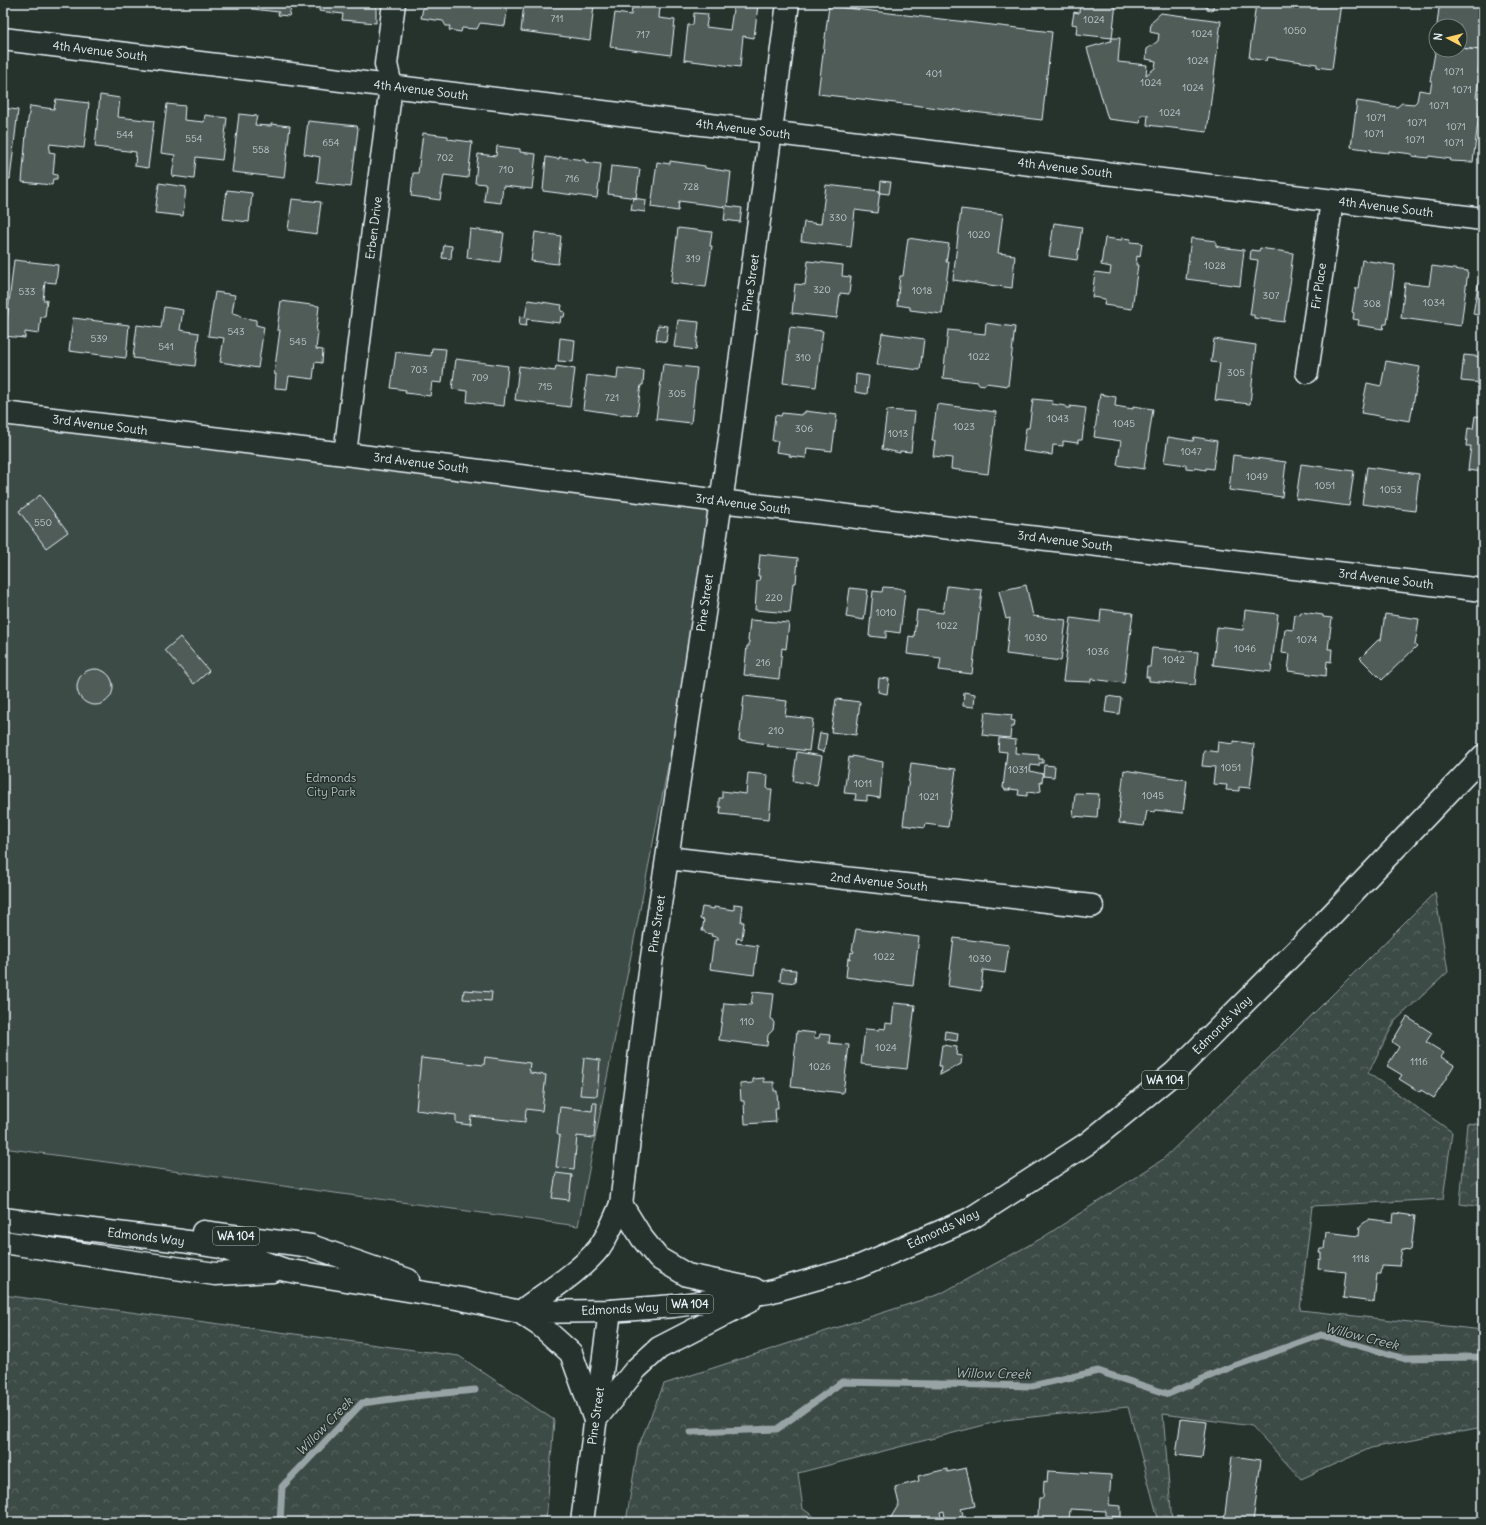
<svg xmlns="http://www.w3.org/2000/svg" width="1486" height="1525" font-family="Delius,sans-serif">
  <defs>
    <pattern id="forest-crowns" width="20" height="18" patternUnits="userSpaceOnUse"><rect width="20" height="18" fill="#3e4b47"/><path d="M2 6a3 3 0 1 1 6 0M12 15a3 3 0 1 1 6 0" fill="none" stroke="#5a6562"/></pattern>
  </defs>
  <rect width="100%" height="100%" fill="#26332d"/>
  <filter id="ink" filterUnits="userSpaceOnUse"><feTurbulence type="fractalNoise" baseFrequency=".025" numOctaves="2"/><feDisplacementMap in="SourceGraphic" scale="8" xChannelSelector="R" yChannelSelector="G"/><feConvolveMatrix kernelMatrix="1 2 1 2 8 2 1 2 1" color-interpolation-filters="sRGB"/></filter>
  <g filter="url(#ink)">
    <!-- forest -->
    <path fill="url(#forest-crowns)" stroke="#939ea0" d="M1435 892 1448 972 1395 1021 1368 1073 1452 1132 1443 1199 1312 1206 1300 1310 1483 1330V1427L1371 1448 1301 1479 1252 1426 1163 1414 1172 1522H1159L1128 1407 1004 1420 798 1473 803 1509 822 1522H626L638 1447 664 1384 940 1294 1042 1238 1162 1160 1285 1042Z
      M1467 1123 1483 1125V1207L1460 1204Z
      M3 1295 459 1356 554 1420 546 1522H3Z"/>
    <!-- park -->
    <path fill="#3e4b47" stroke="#939ea0" d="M3 414 720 501 578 1226 3 1148Z"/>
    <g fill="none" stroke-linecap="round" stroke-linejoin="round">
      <!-- stream -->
      <path stroke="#98a3a5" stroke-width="7" d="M691 1432 777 1429 842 1382 1032 1386 1098 1371 1168 1394 1226 1369 1321 1335 1402 1358 1483 1357
        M280 1522 282 1487 362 1403 414 1396 475 1390"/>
    </g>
    <!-- building -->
    <path fill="#505c59" stroke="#e8f1f8" d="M253 3H310V9L291 7 289 16 278 15 279 12 252 9Z
      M320 3H376V23L342 20 343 14 319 11Z
      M424 3H508L505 26 480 23 477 29 462 28 461 32 449 30 450 26H446L443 21 421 18Z
      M524 3H582L594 5 590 40 521 31Z
      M633 3 660 6 659 18 675 20 671 55 610 47 615 13 631 15Z
      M734 3 758 5 754 38 743 36 740 67 684 60 688 25H693L694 13 708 14 706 27 730 30Z
      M1080 3H1116L1112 38 1076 34 1077 25 1072 24 1074 12 1079 13Z
      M1204 3H1214L1212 11 1207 10V6H1204Z
      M1256 3H1341L1332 69 1317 67V64L1267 57 1266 61 1249 58Z
      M1441 3H1483V36L1481 50 1460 48V26L1437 25 1439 8H1441Z
      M829 6 1052 32 1042 120 818 94Z
      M1161 13 1221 21 1207 132 1147 125 1148 115H1141L1140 123 1108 119 1087 48 1111 41 1112 38H1120L1118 62 1147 65 1146 75 1155 68 1156 61 1146 59 1147 49 1158 41 1159 34 1150 32 1151 22Z
      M1436 47V50H1460V48L1481 50 1478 73H1480L1476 97 1481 98 1473 162 1450 161 1451 159 1429 156 1428 158 1412 156V154L1389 151V153L1371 151 1372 150 1351 147 1357 101 1397 107 1402 103 1414 104 1417 101 1419 90 1430 92 1432 81H1430Z
      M100 95 120 98 118 117 154 121 148 168 135 166 136 152 95 147Z
      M56 99 89 103 84 148 50 144 49 152 55 153 53 174 57 175V179H53L52 185 22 182 26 134 30 106 54 109Z
      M167 104 185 106 184 120 204 122 205 115 227 118 222 160 196 157 194 179 172 176 175 155 161 153Z
      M3 108 18 110 10 179 3 178Z
      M239 114 257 116 255 125 271 126V124L290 126 284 178 232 172Z
      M308 121 357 126 358 129 351 187 317 183 320 157 304 154Z
      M423 133 448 136V139L472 142 468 178 444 175 440 200 411 196 413 173H418Z
      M497 146 520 149V152L536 154 532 189 503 186 501 203 484 201 486 184 475 183 478 154 496 156Z
      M546 157 559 159V157L585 160V162L601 164 597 198 543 191Z
      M670 161 705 166V168L731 172 727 206 742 208 740 222 724 220 726 207 679 201 678 211 651 207 657 162 670 164Z
      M611 166 640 169 636 198 608 194Z
      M881 181 891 182 889 194 880 193Z
      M159 183 186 187 183 216 155 213Z
      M826 185 880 191 877 213 855 210 851 247 801 241 804 222 821 224Z
      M227 190 252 193 249 222 223 219Z
      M633 198 646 200 645 212 631 210Z
      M292 199 321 202 317 234 288 230Z
      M961 209 1003 214 998 253 1015 255 1012 288 953 280Z
      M1054 223 1082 227 1077 260 1049 256Z
      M678 228 712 232 710 246H712L706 287 671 283Z
      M470 229 504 233 500 262 467 258Z
      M535 232 561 236 558 264 531 261Z
      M908 238 949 244 946 262H949L942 314 910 310V307L897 305 900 276H903Z
      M1105 238 1122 240V238L1131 239 1130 242 1142 243 1140 257 1137 256 1136 265H1138L1132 309 1104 305 1105 299 1092 297 1095 272 1110 274 1111 267 1101 265Z
      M1191 238 1216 241V246L1220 247 1244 250 1240 286 1186 279Z
      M444 245 452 246 451 259 442 258Z
      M1260 248 1293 253 1290 278H1291L1284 322 1254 318V315H1250L1258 260 1250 259 1251 250 1259 251Z
      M14 260 58 265 56 283 45 282 43 300H47L45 317H41L39 334 25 332V338L3 336V319L7 320Z
      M1362 260 1395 265 1387 324H1384L1383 329 1358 325 1359 320 1353 319 1354 313 1352 312 1356 288H1358Z
      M808 261 843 265 842 276 851 277 849 294 840 293 837 318 792 313 795 284 805 285Z
      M1432 266 1468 271 1461 326 1401 318 1405 283 1429 286Z
      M1482 274H1483V316L1473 314 1479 279H1481Z
      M215 292 235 295 232 313 240 315V317L256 320V325L264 327 258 368 220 362 224 338 208 336Z
      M528 300 562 305 561 311 565 312 564 317H561L560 323 527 319 526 326 519 325 520 316 525 317Z
      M281 301 319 306 316 332H318L316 349 323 350 322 363 315 362 313 379 289 376 287 389 275 388 276 374H274L280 330H277Z
      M164 307 183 310 180 330 199 333 195 366 133 358 137 325 161 328Z
      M73 318 129 325 126 358 69 351Z
      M678 320 699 322 696 350 674 347Z
      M986 323 1015 327 1008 386 986 383 985 385 978 384V382L943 378 948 330 985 334Z
      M658 325 668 326 666 342 656 340Z
      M790 327 823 331 816 387 783 383Z
      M882 333 924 339 920 370 877 365Z
      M560 338 575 340 573 362 558 361Z
      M1214 339 1256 345 1250 404 1215 400 1220 363 1211 362Z
      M432 348 446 349 442 383 432 382 430 396 405 393 406 390 391 388 396 352 431 356Z
      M1464 355 1483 357V383L1461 381Z
      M456 359 508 366 504 406 467 402 468 391 452 389Z
      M1386 361 1420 367 1410 421 1361 413 1367 383 1381 386Z
      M663 364 697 368 691 423 656 419Z
      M519 366 555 371 556 366 575 369 570 407 515 400Z
      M618 368 644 371 643 385H641L637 415 623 414V415L583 409 587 375 617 379Z
      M856 374 869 376 867 394 855 392Z
      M1100 394 1116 397 1115 406 1133 409V406L1153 409 1144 469 1117 465 1121 441 1094 437Z
      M1033 399 1053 401 1052 404 1066 406V408H1070V406L1086 408 1082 440H1078V443L1063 441V446L1053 445 1052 455 1023 451 1026 428H1029Z
      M937 404 996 412 988 474 951 469 952 458 933 456 935 441H932Z
      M887 410 915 412 911 452 900 451V453L882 449Z
      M805 411 837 415 832 451 807 448 806 458 789 456 790 454 776 452 778 441H772L775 415 781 416 782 413 801 415 802 413H805Z
      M1475 416 1483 417V472L1468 470 1471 446H1466L1468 428 1473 429Z
      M1168 437 1193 441 1194 437 1217 441 1213 469 1206 468V470L1195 468V469L1186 468V465L1164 462Z
      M1233 455 1286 462 1282 497 1229 490Z
      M1301 464 1354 471 1349 506 1296 499Z
      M1367 467 1419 474 1415 511 1362 504Z
      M40 495 68 532 46 548 19 511Z
      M760 554 798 558 796 583H793L790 613 755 610 757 581H759L760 576H758Z
      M1026 585 1033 616 1066 620 1061 661 1006 654 1010 618 1006 619 999 591Z
      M947 586 982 590 972 674 939 670 941 658 907 654 909 636 914 637 917 610 943 613Z
      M883 587 898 588 905 590 900 633 886 631V638L869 636 873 591 882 592Z
      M850 588 868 590 864 620 846 617Z
      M1101 609 1133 613 1124 683 1091 679V682L1063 681 1071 618 1100 622Z
      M1245 610 1278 614 1271 672 1213 665 1217 627 1243 630Z
      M1301 612 1323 615V617L1332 618 1328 649H1332L1331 662 1327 661 1326 676 1288 671 1290 654 1282 653 1285 629 1293 630 1295 614 1300 615Z
      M1385 614 1419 619 1415 645 1417 646 1382 680 1360 658 1378 640H1381Z
      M750 620 789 623 786 649 782 648 779 679 744 675 747 646H749V641H748Z
      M180 637 209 671 194 684 165 650Z
      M1152 648 1198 652 1195 685 1149 681V677H1146L1147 667H1150Z
      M77 687a18 18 0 1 1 36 0a18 18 0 1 1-36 0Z
      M879 678 889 679 887 694 878 692Z
      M964 692 975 694 974 707 963 706Z
      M744 696 787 701 785 716 813 719 809 751 767 746 768 744 739 740Z
      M1107 696 1121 698 1119 714 1105 712Z
      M836 699 860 702 856 735 831 732Z
      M985 712 1012 715 1011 720 1015 721 1014 727H1011L1010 738 982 735Z
      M820 733 827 734 824 752 817 750Z
      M999 738 1016 740 1015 753 1039 755V759H1043V763H1039V766L1031 765 1030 771 1043 774 1042 782H1040L1041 791 1037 792 1036 793 1027 792V796L1018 795 1019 790 1009 789 1010 790H1005V789L1003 788 1007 752 998 751Z
      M1234 741 1254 744 1253 756H1254L1250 788 1239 787V791L1226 790 1227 785 1213 784 1215 767 1202 766 1204 750 1217 752 1218 742 1234 744Z
      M797 752 822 756 817 785 793 781Z
      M852 756 883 762 880 798 867 796V801L855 800 856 794 844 793 849 757 852 758Z
      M911 763 956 769 948 827 925 824 924 828 903 825Z
      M1044 765 1055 766 1054 777 1043 776Z
      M1124 770 1187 780 1183 813 1155 810 1154 812 1147 811 1144 826 1119 823 1120 813H1119Z
      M748 773 768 775 767 789H772L769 819 720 814 721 807H719V798H722V791L746 794Z
      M1075 793 1099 794 1097 818 1073 816Z
      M734 904 743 905 741 922H744L742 939 737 938 736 943 758 946 754 975 710 969 714 940H718V937L711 936 712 934 705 933V931H702L704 920 700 919 702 907 714 909V907L734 910Z
      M856 929 919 937 913 986 846 977 848 958 850 959 851 952 853 953 854 951 852 950Z
      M954 938 1009 945 1005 973 983 970 981 991 948 986Z
      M781 969 796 970 795 983 780 981Z
      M464 990 492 992 491 1001 463 999Z
      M753 992 774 994 771 1018 774 1023 773 1030 768 1035 767 1046 719 1040 724 1003 751 1005Z
      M894 1003 915 1005 907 1069 861 1064 865 1029 879 1030V1028L885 1029 886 1023 892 1024Z
      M1407 1017 1432 1033 1426 1042 1444 1053 1441 1057 1454 1065 1434 1098 1421 1090 1420 1092 1399 1079 1402 1075 1387 1066 1399 1047 1392 1042Z
      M797 1031 815 1033 814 1038H819L820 1034 830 1035 829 1043 849 1045 843 1093 791 1087Z
      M945 1031 958 1033 957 1041 944 1039Z
      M942 1045 957 1047 956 1055 962 1056 961 1064 940 1075 941 1066H939Z
      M485 1057 530 1063 529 1070H530V1073L546 1075 542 1111 526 1109 525 1122 471 1116 470 1125 456 1123V1115L416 1110 421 1058 484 1065Z
      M584 1058 600 1060 597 1096 580 1095Z
      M1483 1058V1089H1479Z
      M764 1078V1082H774V1091H777L778 1108H775L776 1122 745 1124 744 1101H741L740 1084 753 1083V1079Z
      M593 1103H597L594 1138 577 1136 574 1169 556 1167 560 1136 557 1134 560 1107 592 1111Z
      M556 1173 572 1175 569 1200 552 1198Z
      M1394 1213 1415 1216 1411 1250 1402 1249 1399 1266 1382 1265 1381 1274H1377L1374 1302 1343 1298 1346 1272 1318 1269 1319 1259 1321 1260V1253H1319L1320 1249H1324L1326 1232 1359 1236 1360 1226 1369 1219 1393 1222Z
      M1181 1419 1207 1422 1202 1458 1176 1455Z
      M1232 1456 1261 1460 1253 1522H1224Z
      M966 1468 975 1506 961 1509 963 1514 958 1520 952 1521 945 1518 944 1511 940 1512 942 1521 929 1522 928 1518 922 1519 920 1522H888L899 1504 895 1487 919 1481 918 1476 947 1469V1472Z
      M1048 1471 1111 1475 1109 1505 1121 1506V1517L1106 1516V1511L1070 1509 1069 1522H1034V1516H1038L1039 1498H1043L1044 1481 1047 1482Z"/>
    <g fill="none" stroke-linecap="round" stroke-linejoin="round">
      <defs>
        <path id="minor" d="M3 39 1483 219
          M1307 372 1332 201
          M3 413 345 454 720 501 1483 590
          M345 454 391 86 386 64 394 3
          M667 858 1092 906
          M621 1204 651 964 725 475 788 3
          M582 1522 610 1311"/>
        <path id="major" d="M621 1204 642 1238 658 1258 687 1275 754 1289
          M3 1219 182 1241 220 1247 285 1270 462 1299 520 1312 610 1311 674 1306 769 1292 858 1267 970 1219 1088 1143 1174 1073 1318 929 1483 756
          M203 1232 311 1246 408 1280
          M3 1242 215 1274 273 1271
          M520 1312C545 1293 580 1272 599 1248 609 1234 615 1219 621 1204
          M520 1312 541 1326 571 1353 595 1420
          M595 1420 636 1369 659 1348 750 1301"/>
      </defs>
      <!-- minor casing -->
      <use href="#minor" stroke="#e8f1f8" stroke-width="25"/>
      <!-- major casing -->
      <use href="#major" stroke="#e8f1f8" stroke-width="25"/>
      <!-- minor -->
      <use href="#minor" stroke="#26332d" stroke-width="22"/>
      <!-- major -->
      <use href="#major" stroke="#26332d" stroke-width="22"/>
    </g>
  </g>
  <g text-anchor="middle" stroke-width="3" stroke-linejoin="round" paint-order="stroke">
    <!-- number labels -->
    <g font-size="10" fill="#c2ccd0">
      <text x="557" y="22">711</text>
      <text x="1094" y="23">1024</text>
      <text x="1295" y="34">1050</text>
      <text x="1202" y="37">1024</text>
      <text x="643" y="38">717</text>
      <text x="1198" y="64">1024</text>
      <text x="1454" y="75">1071</text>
      <text x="934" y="77">401</text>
      <text x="1151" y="86">1024</text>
      <text x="1193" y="91">1024</text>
      <text x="1462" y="93">1071</text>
      <text x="1439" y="109">1071</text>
      <text x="1170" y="116">1024</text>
      <text x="1376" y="121">1071</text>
      <text x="1417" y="126">1071</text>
      <text x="1456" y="130">1071</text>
      <text x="1374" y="137">1071</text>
      <text x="125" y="138">544</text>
      <text x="194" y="142">554</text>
      <text x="1415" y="143">1071</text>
      <text x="331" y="146">654</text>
      <text x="1454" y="146">1071</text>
      <text x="261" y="153">558</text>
      <text x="445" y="161">702</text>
      <text x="506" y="173">710</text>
      <text x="572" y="182">716</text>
      <text x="691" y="190">728</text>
      <text x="838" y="221">330</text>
      <text x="979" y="238">1020</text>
      <text x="693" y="262">319</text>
      <text x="1215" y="269">1028</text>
      <text x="822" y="293">320</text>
      <text x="922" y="294">1018</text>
      <text x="27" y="295">533</text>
      <text x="1271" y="299">307</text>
      <text x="1434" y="306">1034</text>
      <text x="1372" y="307">308</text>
      <text x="236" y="335">543</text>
      <text x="99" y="342">539</text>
      <text x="298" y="345">545</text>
      <text x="166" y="350">541</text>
      <text x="979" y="360">1022</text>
      <text x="803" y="361">310</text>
      <text x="419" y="373">703</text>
      <text x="1236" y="376">305</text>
      <text x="480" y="381">709</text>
      <text x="545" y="390">715</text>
      <text x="677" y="397">305</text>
      <text x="612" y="401">721</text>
      <text x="1058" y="422">1043</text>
      <text x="1124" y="427">1045</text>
      <text x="964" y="430">1023</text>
      <text x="804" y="432">306</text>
      <text x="898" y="437">1013</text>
      <text x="1191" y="455">1047</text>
      <text x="1257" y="480">1049</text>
      <text x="1325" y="489">1051</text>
      <text x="1391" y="493">1053</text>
      <text x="43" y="526">550</text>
      <text x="774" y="601">220</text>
      <text x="886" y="616">1010</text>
      <text x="947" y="629">1022</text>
      <text x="1036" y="641">1030</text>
      <text x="1307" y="643">1074</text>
      <text x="1245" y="652">1046</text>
      <text x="1098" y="655">1036</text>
      <text x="1174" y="663">1042</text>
      <text x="763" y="666">216</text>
      <text x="776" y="734">210</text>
      <text x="1231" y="771">1051</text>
      <text x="1018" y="773">1031</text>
      <text x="863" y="787">1011</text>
      <text x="1153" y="799">1045</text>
      <text x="929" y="800">1021</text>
      <text x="884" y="960">1022</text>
      <text x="980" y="962">1030</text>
      <text x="747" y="1025">110</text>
      <text x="886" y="1051">1024</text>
      <text x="1419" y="1065">1116</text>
      <text x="820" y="1070">1026</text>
      <text x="1361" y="1262">1118</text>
    </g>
    <!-- shield labels -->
    <g fill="#26332d" stroke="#aeb8bb" stroke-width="1">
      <rect x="1142" y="1071" width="46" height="18" rx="3"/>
      <rect x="213" y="1227" width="46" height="18" rx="3"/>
      <rect x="667" y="1295" width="46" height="18" rx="3"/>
    </g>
    <g font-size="11" font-weight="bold" fill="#e8f1f8">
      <text x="1165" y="1084">WA 104</text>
      <text x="236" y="1240">WA 104</text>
      <text x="690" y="1308">WA 104</text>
    </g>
    <!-- street labels -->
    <g font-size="12" fill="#e8f1f8" stroke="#26332d">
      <text transform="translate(100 51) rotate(7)" y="4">4th Avenue South</text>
      <text transform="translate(421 90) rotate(7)" y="4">4th Avenue South</text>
      <text transform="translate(743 129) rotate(7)" y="4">4th Avenue South</text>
      <text transform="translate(1065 168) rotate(7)" y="4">4th Avenue South</text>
      <text transform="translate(1386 207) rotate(7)" y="4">4th Avenue South</text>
      <text transform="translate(374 228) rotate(-83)" y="4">Erben Drive</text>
      <text transform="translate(751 283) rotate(-82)" y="4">Pine Street</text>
      <text transform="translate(1319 286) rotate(-82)" y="4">Fir Place</text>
      <text transform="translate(100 425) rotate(7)" y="4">3rd Avenue South</text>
      <text transform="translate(421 463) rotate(7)" y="4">3rd Avenue South</text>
      <text transform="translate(743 504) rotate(7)" y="4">3rd Avenue South</text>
      <text transform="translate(1065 541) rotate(7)" y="4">3rd Avenue South</text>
      <text transform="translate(1386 579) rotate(7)" y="4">3rd Avenue South</text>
      <text transform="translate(705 603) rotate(-82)" y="4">Pine Street</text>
      <text transform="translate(879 882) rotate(6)" y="4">2nd Avenue South</text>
      <text transform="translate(657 924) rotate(-82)" y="4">Pine Street</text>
      <text transform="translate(1222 1025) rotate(-45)" y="4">Edmonds Way</text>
      <text transform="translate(943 1229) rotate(-25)" y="4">Edmonds Way</text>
      <text transform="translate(146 1237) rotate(7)" y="4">Edmonds Way</text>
      <text transform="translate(620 1309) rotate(-3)" y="4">Edmonds Way</text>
      <text transform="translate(596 1416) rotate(-82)" y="4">Pine Street</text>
    </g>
    <!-- park labels -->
    <g font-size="12" fill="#b5bfc3" stroke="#26332d">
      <text x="331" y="782">Edmonds<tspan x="331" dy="14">City Park</tspan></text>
    </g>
    <!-- water labels -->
    <g font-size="13" font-style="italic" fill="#b3bdc0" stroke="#26332d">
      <text transform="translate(1362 1336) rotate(14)" y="5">Willow Creek</text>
      <text transform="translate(993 1373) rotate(1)" y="5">Willow Creek</text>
      <text transform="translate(324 1426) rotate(-46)" y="5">Willow Creek</text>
    </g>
  </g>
  <!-- margin -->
  <rect width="1486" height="1525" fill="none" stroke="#26332d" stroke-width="16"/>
  <rect x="8" y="8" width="1470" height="1509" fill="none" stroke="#e8f1f8" stroke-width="1.5" filter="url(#ink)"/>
  <!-- north arrow -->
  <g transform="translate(1448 38) rotate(277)"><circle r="19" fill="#26332d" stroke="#747f7e"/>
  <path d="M0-3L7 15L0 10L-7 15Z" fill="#ffd166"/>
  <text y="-6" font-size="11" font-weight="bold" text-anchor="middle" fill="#e8f1f8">N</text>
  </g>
</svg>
